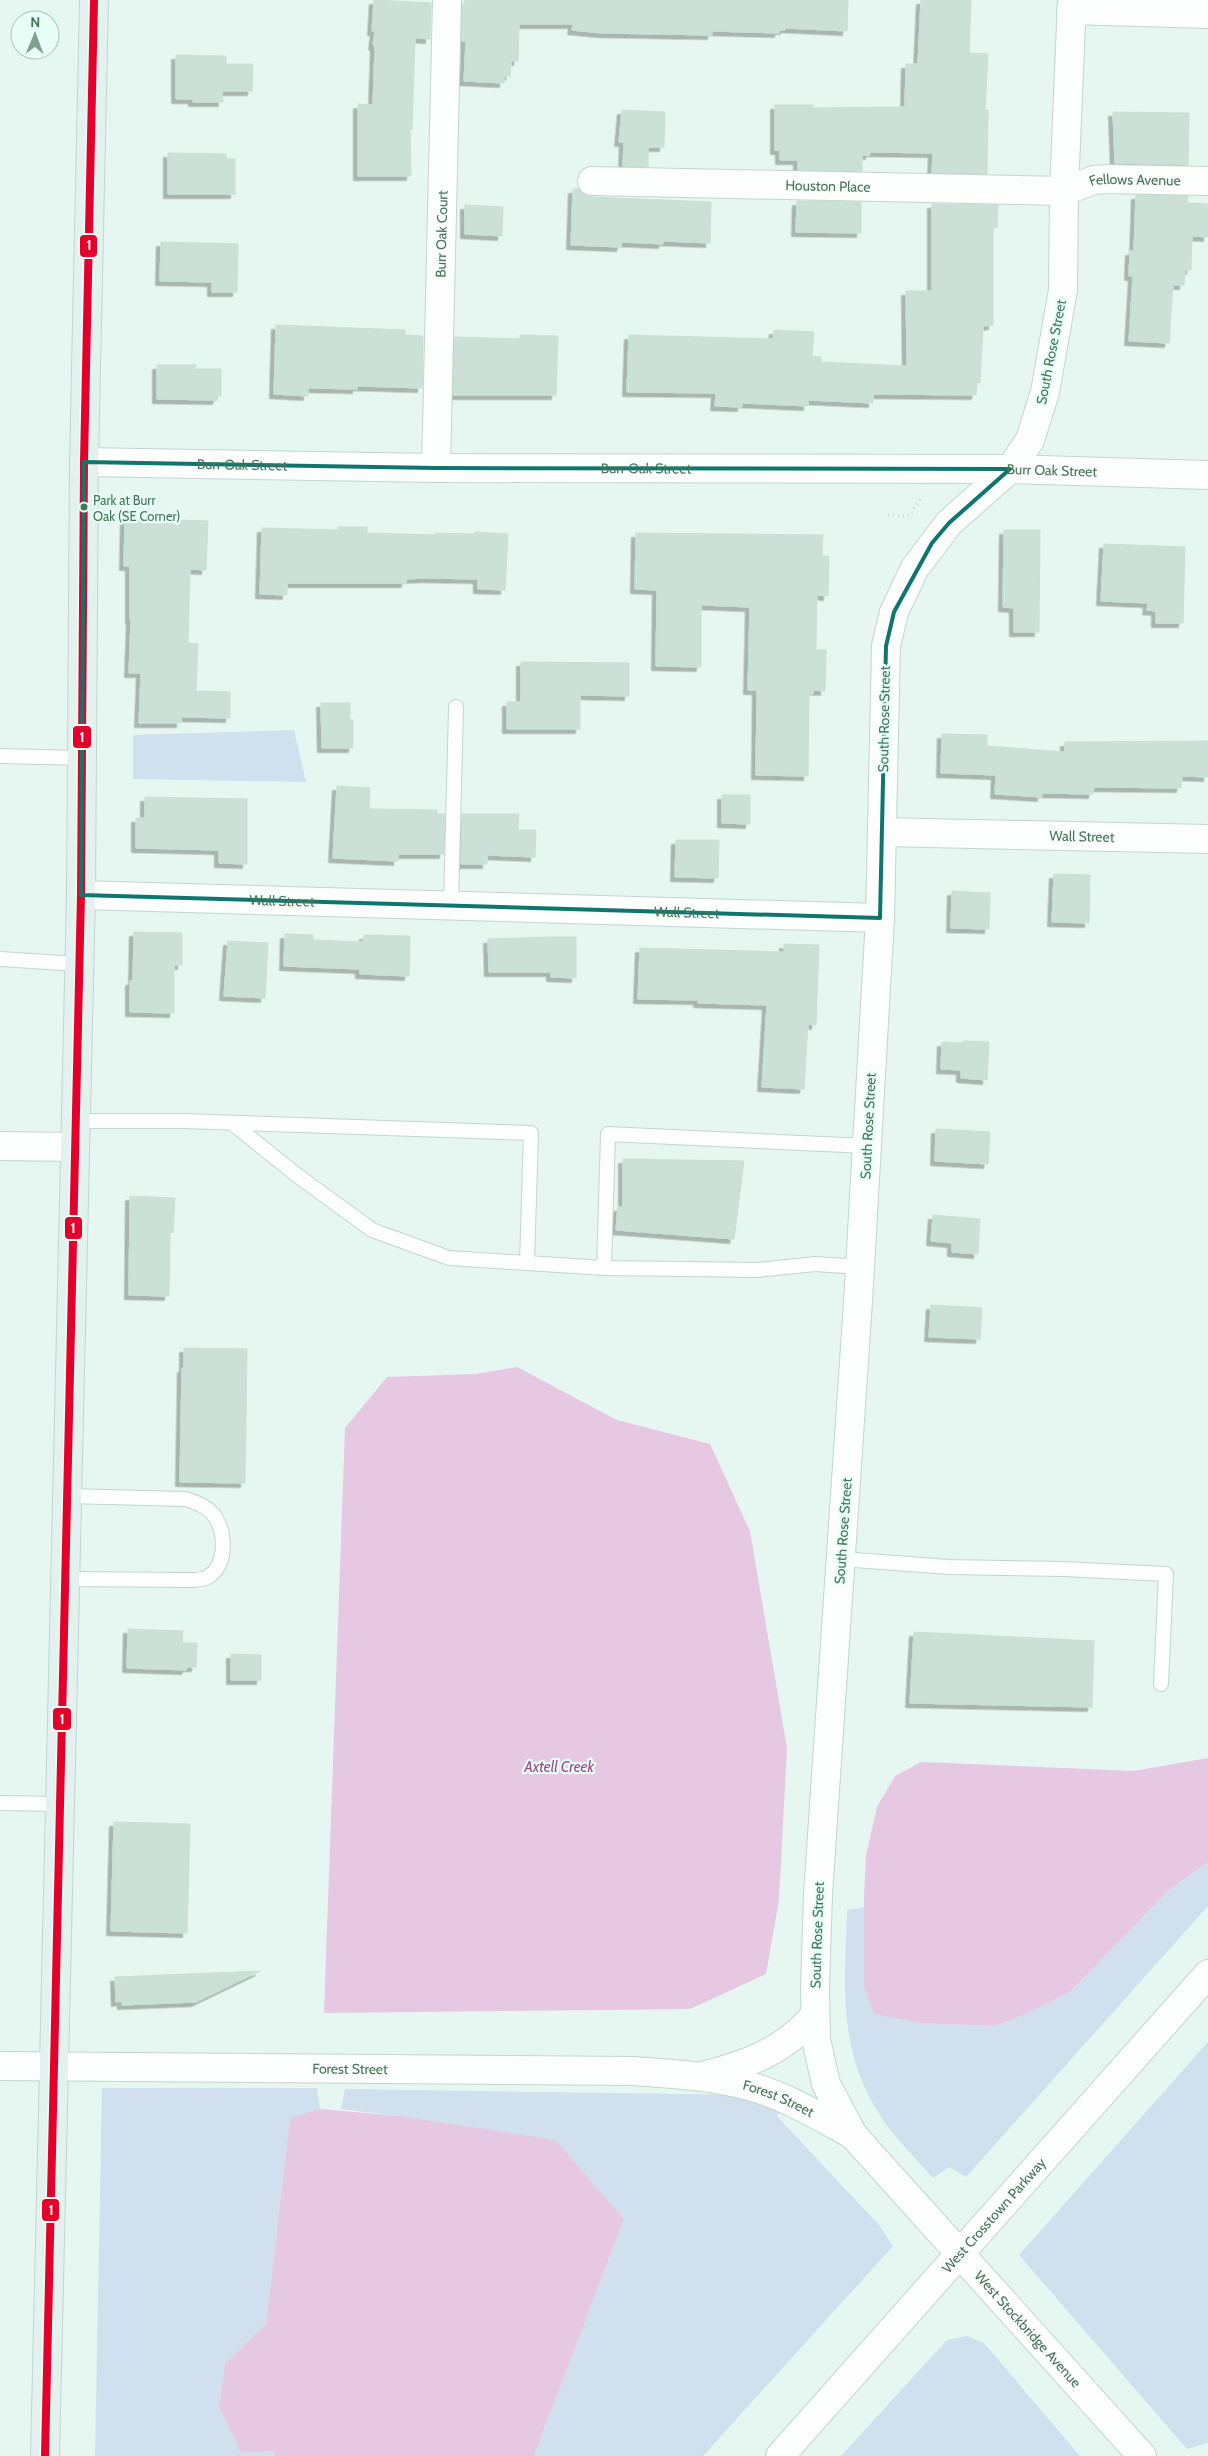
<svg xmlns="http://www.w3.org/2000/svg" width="1208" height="2456" font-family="Cabin,sans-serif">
  <defs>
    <filter id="shadow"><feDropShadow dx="-4.5" dy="4.5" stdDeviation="0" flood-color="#0004"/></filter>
  </defs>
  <rect width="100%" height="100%" fill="#e6f7f1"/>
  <!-- green -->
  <path fill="#d0e0ee" d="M294 730 306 782 133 779V735Z
    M1208 1862V1906L966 2177 949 2167 933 2178C915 2157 893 2137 879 2114 837 2047 845 1984 847 1910L864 1907V1985L920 2023 995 2026 1027 2014 1070 1992 1169 1890Z
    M1208 2042V2443L1187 2449 1019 2255Z
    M102 2088H317L320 2109 290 2119 266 2324 225 2364 219 2406 241 2452 273 2451 275 2456H95Z
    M345 2089 748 2095 782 2108 777 2116 879 2225 893 2246 703 2456H534L624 2219 399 2116 341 2109Z
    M967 2336 984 2343 1080 2456H841L947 2340Z"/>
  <!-- water -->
  <path fill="#e7c8e2" d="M517 1367 617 1420 710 1444 750 1531 787 1748 779 1900 766 1974 690 2009 324 2013 345 1428 387 1377 476 1374Z
    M1208 1758V1862L1169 1890 1070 1992 1027 2014 995 2026 920 2023 874 2014 864 1985V1897L866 1855 877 1807 895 1776 921 1762 1134 1771Z
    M320 2109 399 2116 555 2140 624 2219 534 2456H275L273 2451 241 2453 219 2406 225 2364 266 2324 290 2118Z"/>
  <!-- building -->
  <path fill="#cbe1d7" stroke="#c8e0d4" filter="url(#shadow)" d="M374 0 431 3 430 39 415 38 412 130 410 129 411 176H358V104L373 105 375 47 373 45 375 31H372Z
    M471 0H848L847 31 785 28V30H779V33L712 31V35L602 33 572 30 573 24H519L518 61H511L510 76H504V83L464 81 466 41H462V5H464V1Z
    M921 0H971L969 53 988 54 985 110H988L987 174 932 173 933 153 870 152V155H862V171L798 170V160H780V150H775V105H813V108L905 107 906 64H918Z
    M176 55 226 56V64H253L252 91H222L223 102H193V99H176Z
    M622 110 665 112 664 147H648V167L623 166 624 142H619Z
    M1113 112 1189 113 1188 165 1115 163Z
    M168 153 226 154V158L235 159V194H168Z
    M573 189H579L584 195 592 197 711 202 710 243 663 241V244L622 242 621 247 571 245Z
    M1136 195 1188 196 1187 203 1208 204V237L1192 236 1191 270H1185L1184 285H1173L1169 343 1129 341 1133 276H1129L1130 251H1134Z
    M797 201 861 202V233L796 232Z
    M932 204 998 205 997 228H993V325L983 326 980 383 977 382 976 395 873 394V403L808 400V406L742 403V407L715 406 716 393 627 392 629 335 773 339 774 330 814 332 812 356 821 357V362L907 366 906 291H932Z
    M465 205 503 207 502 236 465 234Z
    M161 242 238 244 237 292H212V282L160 281Z
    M276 325 405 330V335L423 336 422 388 357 386V389L308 388V396L274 394Z
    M520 335 558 336 556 395H453L455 337 520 339Z
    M157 365H196L194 369H221V396H218L217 400 157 399Z
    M125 518 208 521 206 570 190 569 188 643 198 644 196 691 230 692V718L181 717V723H139L141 673H129L131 620H130V566H124Z
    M338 527H367V533L435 535V533L475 534V532L508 534 505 590 478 589V579L426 578 406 579V583H287V595L260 594 262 528 338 530Z
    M1004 530H1040L1039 632H1014V608L1003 607Z
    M636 533 823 535 822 556H829L828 596 817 595 816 643V650H826L825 691 813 690V694L809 693 808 776 756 775 757 690H748L750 607 701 605V667L656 666 657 590 635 589Z
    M1104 544 1185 547 1183 623H1156V611L1147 610 1148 603 1101 601Z
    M521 662 629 663V696L580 695V729H507V702H521Z
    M321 703H350V720H353V748H322Z
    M942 734 987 735V746L1065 752V742L1208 741V777L1182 776 1181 788 1094 787 1093 794 1042 793V797L995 794 996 775 941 773Z
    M337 786 370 788 369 809 437 810V814H445L444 854H398V861L333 858Z
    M722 795H750V824L722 823Z
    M145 797 247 799V864L219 863V850L136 848V818H145Z
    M462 814H519L518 830H536L535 857 487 855V864H461Z
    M676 840H719L718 878 675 877Z
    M1054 874 1090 875 1089 923 1052 922Z
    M952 891 990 893 989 929 951 928Z
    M134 932 182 933V965H174V1013L130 1012V981H133Z
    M285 934 313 935V940L363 942 364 935 410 936 409 976 360 974V969L284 966Z
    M551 937H576V978L551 977V972H489L488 939Z
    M228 941 268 943 265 998 224 996Z
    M784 944 819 945 816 1025 808 1024 804 1089 762 1087 767 1005 698 1003V1000L638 999 640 948 784 952Z
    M964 1041 989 1042 987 1080 961 1078V1070L941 1069 942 1042 961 1043Z
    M936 1129 990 1132 988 1164 935 1161Z
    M623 1159 744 1161 734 1239 616 1230 618 1207H623Z
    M130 1196 175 1198 173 1233 170 1232 169 1296 129 1295Z
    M933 1215 980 1219 978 1254 952 1252V1243L931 1241Z
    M931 1305 982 1308 980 1339 929 1337Z
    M184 1348 247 1349 245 1483 180 1482 182 1368H184Z
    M128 1629 183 1631 182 1643H197L196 1667H187L186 1670 127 1668Z
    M914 1632 1094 1641 1092 1707 910 1703Z
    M231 1654 261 1655V1680H231Z
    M114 1822 190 1824 187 1933 111 1931Z
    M260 1971 196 2002 122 2005V2001L116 2002 115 1977Z"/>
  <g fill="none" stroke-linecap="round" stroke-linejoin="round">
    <defs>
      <path id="lane" d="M0 756 82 758
        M451 905 456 707
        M0 959 79 964
        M75 1121H183L531 1133 527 1263 604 1268 608 1134 867 1146
        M232 1123 298 1176 372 1230 449 1258 527 1263
        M604 1268 758 1270 815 1264 860 1267
        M841 1559 949 1567 1063 1569 1166 1574 1161 1684
        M64 1579 189 1580C194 1580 203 1580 208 1577 227 1565 226 1534 215 1517 209 1507 197 1503 186 1499L66 1496
        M0 1803 59 1804"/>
      <g id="street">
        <path id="s1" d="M1072 0 1064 191 1063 290 1045 392 1030 440 1010 469 949 523 915 568 894 612 886 646 880 918 858 1302 818 1895 815 1986 816 2039 826 2084 853 2135 1142 2456"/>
        <path d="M1071 10 1208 14"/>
        <path id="s2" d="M592 181 1064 191 1094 180 1108 179 1208 181"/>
        <path id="s3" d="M84 462 436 468 1010 469 1208 475"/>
        <path id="s4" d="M436 468 447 0"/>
        <path id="s5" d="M882 832 1208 839"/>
        <path id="s6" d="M81 895 880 918"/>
        <path d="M0 1146 74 1147"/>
        <path id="s7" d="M0 2066 634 2071C672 2074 711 2076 749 2086 786 2096 820 2117 853 2135"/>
        <path d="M706 2075C749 2064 785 2050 814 2016"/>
        <path id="s8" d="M780 2456 1208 1974"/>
      </g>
      <path id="primary" d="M45 2456 81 895 84 462 94 0"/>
    </defs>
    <!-- lane casing -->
    <use href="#lane" stroke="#c2d6cc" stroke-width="16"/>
    <!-- street casing -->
    <use href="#street" stroke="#c2d6cc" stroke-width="30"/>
    <!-- primary casing -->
    <use href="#primary" stroke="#c3d5cc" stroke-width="30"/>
    <!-- path -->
    <path stroke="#c8d7d0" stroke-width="3" stroke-dasharray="1 4" stroke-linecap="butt" d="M888 515 909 516 921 498"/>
    <!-- lane -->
    <use href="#lane" stroke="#fbfefd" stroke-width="14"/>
    <!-- street -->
    <use href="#street" stroke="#fbfefd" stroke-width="28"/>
    <!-- primary -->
    <use href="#primary" stroke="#e3f2ee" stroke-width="28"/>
    <defs>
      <path id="bus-1" d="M45 2456 81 895 84 462 94 0"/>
    </defs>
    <!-- bus-1 casing -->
    <use href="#bus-1" stroke="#e7fff7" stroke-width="11"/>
    <!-- bus-1 -->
    <use href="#bus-1" stroke="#e4002b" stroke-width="8"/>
  </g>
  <!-- marked area -->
  <path fill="none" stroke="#0f766e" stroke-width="4" stroke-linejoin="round" d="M84 462 436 468 1010 469 949 523 932 543 894 612 886 646 880 918 81 895Z"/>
  <!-- markers -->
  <circle fill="#46755a" stroke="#e7fff7" stroke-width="2" cx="84" cy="507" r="4.5"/>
  <g text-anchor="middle" stroke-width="4.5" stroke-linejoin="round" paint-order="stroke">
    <!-- bus labels -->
    <g font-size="13" fill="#46755a" stroke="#e7fff7" text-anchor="start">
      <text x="93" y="505">Park at Burr<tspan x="93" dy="16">Oak (SE Corner)</tspan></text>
    </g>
    <!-- street labels -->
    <g font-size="14" fill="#46755a" stroke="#e7fff7">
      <text dy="5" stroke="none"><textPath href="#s2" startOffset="545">Fellows Avenue</textPath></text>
      <text dy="5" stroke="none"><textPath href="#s2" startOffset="236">Houston Place</textPath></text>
      <text dy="5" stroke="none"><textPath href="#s4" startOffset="234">Burr Oak Court</textPath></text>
      <text transform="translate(1051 352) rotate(-79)" y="5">South Rose Street</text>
      <text dy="5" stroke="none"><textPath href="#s3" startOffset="158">Burr Oak Street</textPath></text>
      <text dy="5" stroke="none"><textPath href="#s3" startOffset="562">Burr Oak Street</textPath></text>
      <text dy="5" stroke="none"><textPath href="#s3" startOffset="968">Burr Oak Street</textPath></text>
      <text transform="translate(884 719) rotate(-89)" y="5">South Rose Street</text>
      <text dy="5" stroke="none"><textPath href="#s5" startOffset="200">Wall Street</textPath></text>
      <text dy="5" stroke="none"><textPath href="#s6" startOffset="201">Wall Street</textPath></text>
      <text dy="5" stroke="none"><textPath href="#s6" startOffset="606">Wall Street</textPath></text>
      <text transform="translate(868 1126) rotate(-87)" y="5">South Rose Street</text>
      <text transform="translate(843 1531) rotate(-86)" y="5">South Rose Street</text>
      <text transform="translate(817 1935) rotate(-88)" y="5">South Rose Street</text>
      <text dy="5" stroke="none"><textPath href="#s7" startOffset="350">Forest Street</textPath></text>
      <text dy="5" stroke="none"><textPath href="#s7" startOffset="782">Forest Street</textPath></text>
      <text dy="5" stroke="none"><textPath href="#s8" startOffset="322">West Crosstown Parkway</textPath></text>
      <text dy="5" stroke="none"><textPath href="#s1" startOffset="2461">West Stockbridge Avenue</textPath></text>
    </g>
    <!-- water labels -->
    <g font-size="15" font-style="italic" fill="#9f478b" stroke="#e7fff7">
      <text x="559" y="1772">Axtell Creek</text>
    </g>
  </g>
  <g stroke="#e7fff7" stroke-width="2">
    <rect x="79" y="234" width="19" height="24" rx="5" fill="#e4002b"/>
    <rect x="72" y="725" width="20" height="24" rx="5" fill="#e4002b"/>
    <rect x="64" y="1216" width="19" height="24" rx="5" fill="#e4002b"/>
    <rect x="52" y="1707" width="20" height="24" rx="5" fill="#e4002b"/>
    <rect x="41" y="2198" width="19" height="24" rx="5" fill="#e4002b"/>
  </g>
  <g font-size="14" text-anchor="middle" font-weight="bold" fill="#fff">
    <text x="89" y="250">1</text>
    <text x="82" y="742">1</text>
    <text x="73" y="1233">1</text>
    <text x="62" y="1724">1</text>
    <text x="51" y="2215">1</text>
  </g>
  <!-- north arrow -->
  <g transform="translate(35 35) rotate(1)"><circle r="24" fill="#e7fff7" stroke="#a7c8b8"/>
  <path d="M0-4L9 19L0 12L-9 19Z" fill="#7ea28f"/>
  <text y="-8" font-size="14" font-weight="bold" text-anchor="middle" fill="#46755a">N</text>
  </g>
</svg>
